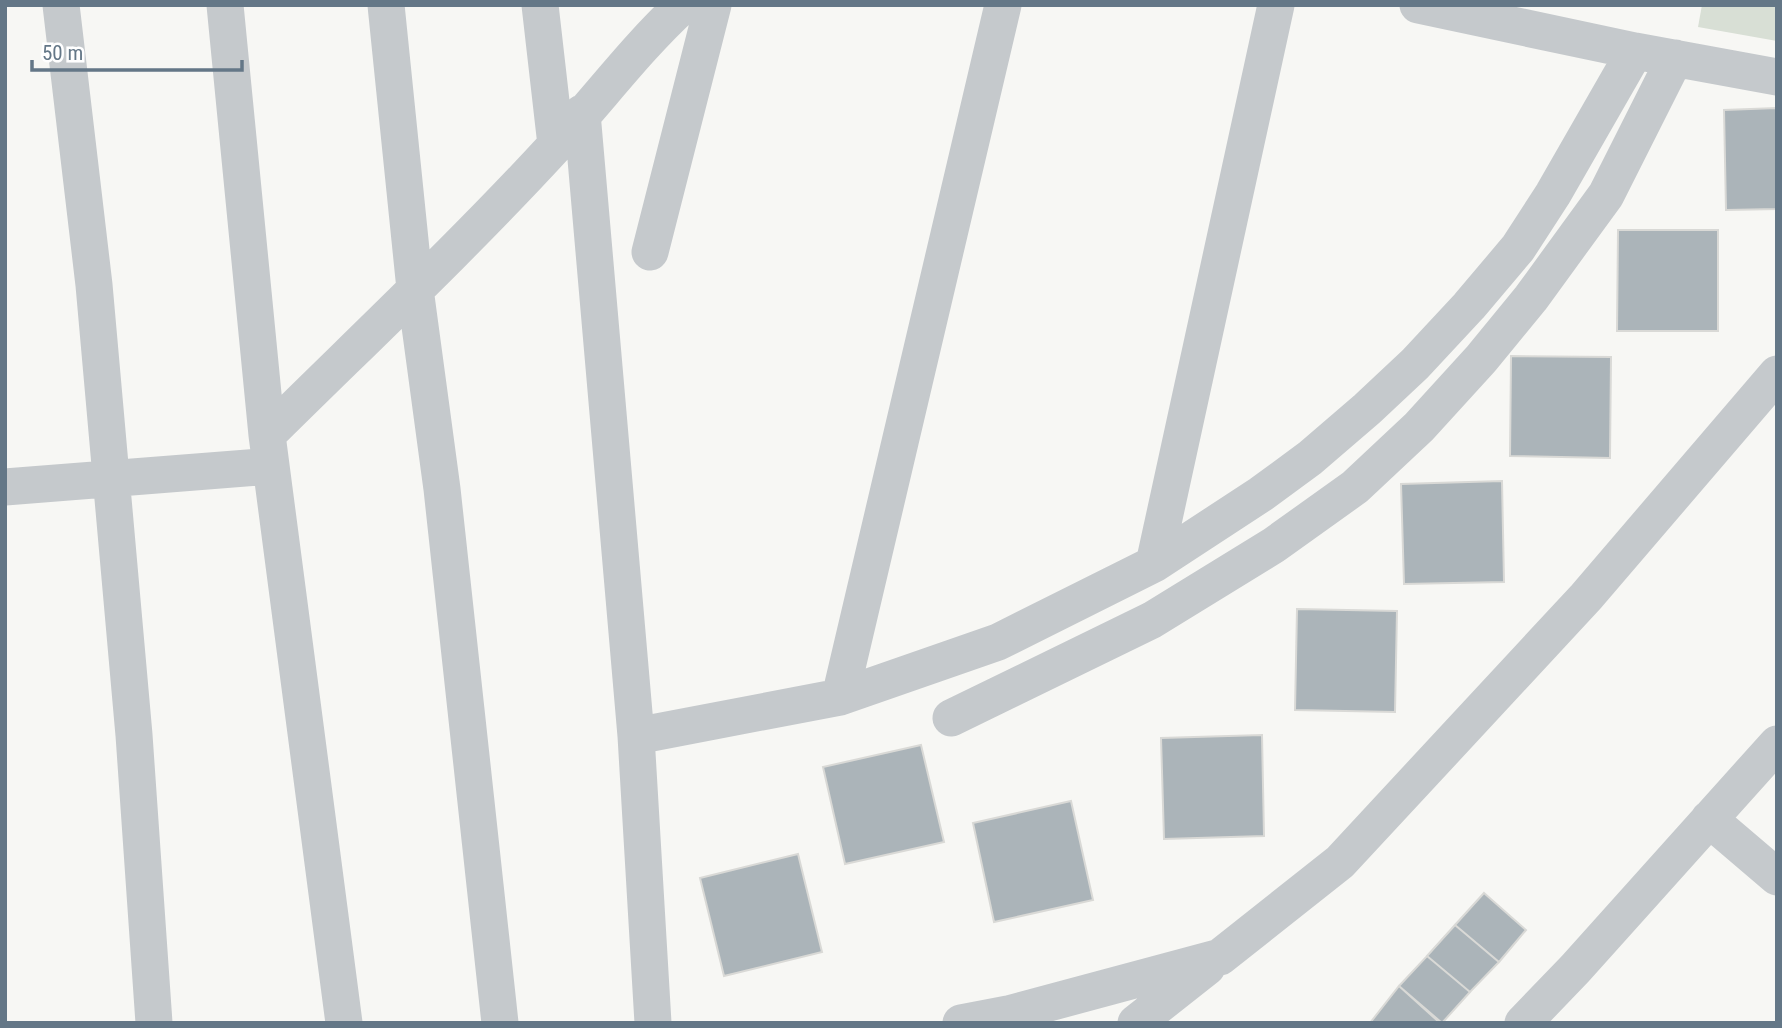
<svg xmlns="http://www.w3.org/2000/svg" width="1782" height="1028" font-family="'Roboto Condensed',sans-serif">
  <rect width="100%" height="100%" fill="#f7f7f4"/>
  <!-- green -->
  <path fill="#d8dfd5" d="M1702 5H1777V41L1698 27Z"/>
  <!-- building -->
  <path fill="#abb4b9" stroke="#d9d9d6" stroke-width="2" d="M1777 108V209L1726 210 1724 110Z
    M1618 230H1718V331H1617Z
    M1511 356 1611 357 1610 458 1510 456Z
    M1502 481 1504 582 1404 584 1401 484Z
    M1297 609 1397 611 1395 712 1295 710Z
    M1262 735 1264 836 1164 839 1161 738Z
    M921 745 944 842 845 864 823 767Z
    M1071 801 1093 900 994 922 973 823Z
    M798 854 822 952 724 976 700 878Z
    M1484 893 1526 930 1499 962 1455 925Z
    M1455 925 1499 962 1470 992 1427 956Z
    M1427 956 1470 992 1442 1023 1399 986Z
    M1399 986 1440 1023H1370Z"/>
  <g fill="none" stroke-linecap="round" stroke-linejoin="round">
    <!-- minor -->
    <path stroke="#c5c9cc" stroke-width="37" d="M61 5 94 285 134 735 154 1023
      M225 5 267 435 344 1023
      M386 5 415 289 442 489 500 1023
      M540 5 556 145
      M1418 5 1635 51 1777 77
      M582 113 636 736 653 1023
      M650 252 713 5
      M267 435C363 340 463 246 555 146 598 100 636 48 683 5
      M5 487 271 466
      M1154 564 1276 5
      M840 697 1003 5
      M951 718 1152 620 1274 545 1355 487 1419 427 1481 359 1531 298 1606 195 1675 58
      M636 736 840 697 998 642 1154 564 1261 494 1310 458 1367 409 1415 364 1469 306 1518 248 1553 194 1635 51
      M1709 819 1777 877
      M961 1023 1008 1014 1220 957 1340 862 1586 597 1777 374
      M1136 1023 1207 967
      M1523 1023 1575 969 1777 744"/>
  </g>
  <!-- border -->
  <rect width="1782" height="1028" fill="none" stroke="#647787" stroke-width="14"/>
  <!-- scale -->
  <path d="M32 60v10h210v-10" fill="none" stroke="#647787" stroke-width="3.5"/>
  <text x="42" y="60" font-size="21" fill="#647787" stroke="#ffffff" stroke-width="5" paint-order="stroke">50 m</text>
</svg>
